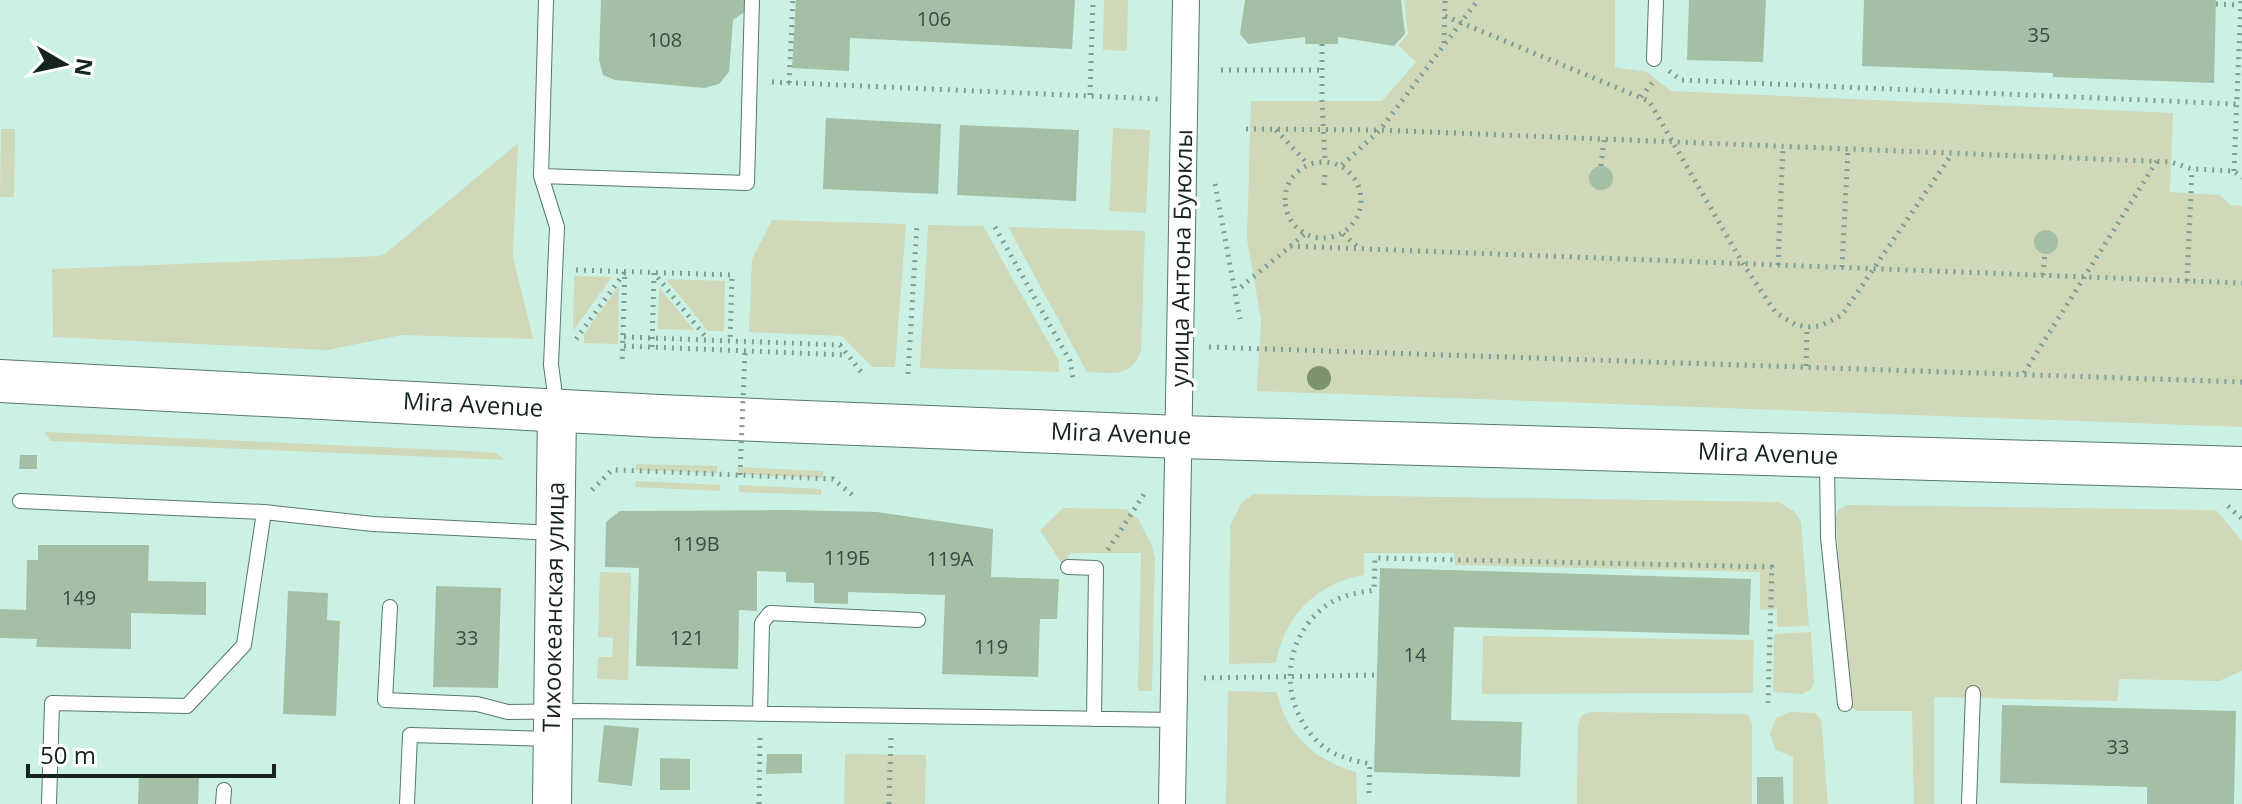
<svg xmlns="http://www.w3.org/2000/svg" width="2242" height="804" font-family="'Open Sans',sans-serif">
  <rect width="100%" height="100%" fill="#cbf1e5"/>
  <!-- green -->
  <path fill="#cfd8b9" d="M1104 0H1128L1127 51 1103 50Z
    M1404 0H1615V67L1647 72 1671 91 2173 113 2170 192 2220 195 2230 205 2242 206V427L1257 391 1261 320 1247 239 1251 101H1382L1416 62 1398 45 1408 34Z
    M1113 128 1150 130 1146 213 1109 211Z
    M1 129H15L14 197H0Z
    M518 143 513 257 533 339 402 335 327 350 53 337 52 269 379 256 386 253Z
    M772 220 906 224 895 367H872L842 336 749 332 752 259Z
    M928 225 983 226 1059 361V372L920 368Z
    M1008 227 1145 231 1141 351C1132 378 1111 373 1087 372Z
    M574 276 612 277 573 331Z
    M666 279 725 281 724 331H708Z
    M619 286 618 344 584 343V334Z
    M659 287 694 330 658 329Z
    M44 432 469 451 495 453 506 460 51 441Z
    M636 464 717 466V473L635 470Z
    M738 467 823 471V478L738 474Z
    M636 481 720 485V491L635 487Z
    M739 485 821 489V495L739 492Z
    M1254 494 1779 502 1795 512 1801 522 1809 626 1777 627V609L1760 610V572L1455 565 1454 553H1364V575C1317 583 1284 616 1276 663L1229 664 1230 526 1242 502Z
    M1848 505 2216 510 2242 541V671L2219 681 2119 679 2117 701 1934 697V804H1914L1912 711H1857L1851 707 1847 701 1836 517 1838 510Z
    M1063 508 1126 509 1138 519 1152 546 1155 557 1152 691H1138L1141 553H1071L1062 564 1040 530Z
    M600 572 631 573 628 680 597 679 598 657H612L613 638 598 637Z
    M1811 632 1814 682 1811 689 1802 694 1773 692 1774 634Z
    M1483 636 1754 640 1753 693 1482 694Z
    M1228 691 1277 692C1285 734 1316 761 1356 772L1357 804H1226Z
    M1589 712 1747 714 1752 724V804H1577L1578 724 1581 716Z
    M1791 712 1815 713 1821 719 1828 804H1793V757L1776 750 1770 734 1776 718Z
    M845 754 926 755 925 804H844Z"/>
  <!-- building -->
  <path fill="#a5bfa7" d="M601 0H747L746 11 733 20 729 72 719 84 704 88 615 80 603 75 599 60Z
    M796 0H1075L1072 49 850 38 849 71 792 68Z
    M1245 0H1401L1405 34 1394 46 1338 37V44H1305V37L1248 44 1240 34Z
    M1689 0H1766L1763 62 1687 60Z
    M1864 0H2216L2214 83 2053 77V73L1862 66Z
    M826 118 941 124 938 194 823 189Z
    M960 125 1079 130 1076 201 957 195Z
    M1589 178a12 12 0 1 1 24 0a12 12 0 1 1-24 0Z
    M2034 242a12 12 0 1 1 24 0a12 12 0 1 1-24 0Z
    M20 455H37V469H19Z
    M788 510 877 512 993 529 991 577 1059 579 1057 619H1040L1038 677 942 674 945 595 848 592V604L814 603V583L786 582V572L757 571V611L739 610 738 669 636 666 639 568 605 567 606 522 620 511Z
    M38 545H149L148 581 206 582V615L131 613V649L36 647 37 639 0 638V609L26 610 27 560H38Z
    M1380 568 1751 579 1749 635 1454 627 1451 720 1522 722 1520 777 1374 772Z
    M436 586 501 588 498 688 433 687Z
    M288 591 328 593 327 620 340 621 336 716 283 714Z
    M2002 705 2236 711 2234 804H2147V787L2000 783Z
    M604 725 639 728 632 786 598 782Z
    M767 754H802V773L766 774Z
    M660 758 690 759V790H660Z
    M139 775 199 776 198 804H138Z
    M1757 777H1783L1784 804H1757Z"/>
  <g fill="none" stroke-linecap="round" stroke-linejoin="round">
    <defs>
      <path id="lane" d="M546 0 541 176 747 183 752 0
        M1654 59 1656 0
        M541 176 557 227 551 365 557 409
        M1827 461 1828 537 1845 704
        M20 501 264 512 373 524 555 533
        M1068 567 1096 568 1094 719
        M390 607 385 700 477 704 508 712 583 711 1174 720
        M760 714 762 623 770 613 918 620
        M49 804 52 703 187 706 244 645 264 512
        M223 804 224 790
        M407 804 410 735 552 739
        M1969 804 1973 693"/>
      <path id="street" d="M1172 804 1186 0"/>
      <path id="secondary" d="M552 804 557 409"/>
      <path id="primary" d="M0 381 659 416 1180 437 2242 468"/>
    </defs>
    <!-- lane casing -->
    <use href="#lane" stroke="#56786e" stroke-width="16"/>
    <!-- street casing -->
    <use href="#street" stroke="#56786e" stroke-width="28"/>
    <!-- secondary casing -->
    <use href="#secondary" stroke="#56786e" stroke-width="40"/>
    <!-- primary casing -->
    <use href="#primary" stroke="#56786e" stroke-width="44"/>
    <!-- path -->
    <path stroke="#809c94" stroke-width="5" stroke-dasharray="2 6" stroke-linecap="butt" d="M2216 4 2240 5
      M1445 16 1649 101 1743 264 1776 313 1796 325 1807 327 1820 326 1842 315 1952 154
      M1444 43 1445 0
      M1322 44V101L1325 161
      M1221 70H1322
      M1669 71 1681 80 2236 104
      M772 82 1158 99
      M789 83 793 0
      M1090 95 1093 0
      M1641 97 1653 82
      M1246 129 1380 130 2171 162 2192 169 2234 171 2242 178
      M1276 130 1308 164
      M1285 200a38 38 0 1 1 76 0a38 38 0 1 1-76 0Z
      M1342 165 1380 130 1478 0
      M1601 166 1604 139
      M2234 171 2241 0
      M1215 184 1240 319
      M1324 185 1325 173
      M995 227 1070 361 1073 379
      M1343 234 1360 249
      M1290 246 2242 283
      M1778 265 1783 146
      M1842 267 1848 149
      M576 270 732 275 730 341
      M2043 275 2045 253
      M2187 281 2192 169
      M1241 287 1305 234
      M624 337 840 345 862 373
      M576 339 625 272 622 363
      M624 346 847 355
      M652 347 654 273 708 340
      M1209 347 2242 382
      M1806 366 1807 327
      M2024 373 2157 161
      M908 374 917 224
      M592 490 612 470H620L833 479 856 498
      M2228 506 2242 519
      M1108 550 1144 494
      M1204 678 1377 675
      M1369 793 1370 764C1352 760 1333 756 1319 743 1280 706 1280 643 1323 608 1337 596 1356 593 1374 590L1375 558 1772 567 1768 703
      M759 804 760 735
      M889 804 891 737"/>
    <!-- lane -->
    <use href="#lane" stroke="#fff" stroke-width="14"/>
    <!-- street -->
    <use href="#street" stroke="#fff" stroke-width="26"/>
    <!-- secondary -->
    <use href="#secondary" stroke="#fff" stroke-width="38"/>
    <!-- primary -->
    <use href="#primary" stroke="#fff" stroke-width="42"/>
    <!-- path-bridge -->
    <path stroke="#809c94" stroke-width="5" stroke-dasharray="2 6" stroke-linecap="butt" d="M740 475 745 351"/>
  </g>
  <!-- trees -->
  <circle fill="#7c946e" cx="1319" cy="378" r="12"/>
  <g text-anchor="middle" stroke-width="7" stroke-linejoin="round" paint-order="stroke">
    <!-- number labels -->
    <g font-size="20" fill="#3a4b42">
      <text x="934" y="26">106</text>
      <text x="2039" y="42">35</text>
      <text x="665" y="47">108</text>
      <text x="696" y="551">119В</text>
      <text x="847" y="565">119Б</text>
      <text x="950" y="566">119А</text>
      <text x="79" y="605">149</text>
      <text x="467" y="645">33</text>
      <text x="687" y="645">121</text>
      <text x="991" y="654">119</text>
      <text x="1415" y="662">14</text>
      <text x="2118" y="754">33</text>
    </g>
    <!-- street labels -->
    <g font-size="24" fill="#162420" stroke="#fff">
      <text transform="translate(1182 258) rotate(-89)" y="8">улица Антона Буюклы</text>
      <text transform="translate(473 405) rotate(3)" y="8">Mira Avenue</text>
      <text transform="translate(1121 434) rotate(2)" y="8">Mira Avenue</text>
      <text transform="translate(1768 454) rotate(2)" y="8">Mira Avenue</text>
      <text transform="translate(554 607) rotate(-89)" y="8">Тихоокеанская улица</text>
    </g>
  </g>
  <!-- north arrow -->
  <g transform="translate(64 64) rotate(99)" stroke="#ffffff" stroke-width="6" paint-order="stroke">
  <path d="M0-6L14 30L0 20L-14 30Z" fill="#162420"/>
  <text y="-12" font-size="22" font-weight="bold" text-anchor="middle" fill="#162420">N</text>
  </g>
  <!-- scale -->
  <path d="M28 764v12h246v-12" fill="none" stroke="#162420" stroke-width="4"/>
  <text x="40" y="764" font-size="24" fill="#162420" stroke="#ffffff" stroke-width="6" paint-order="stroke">50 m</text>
</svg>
